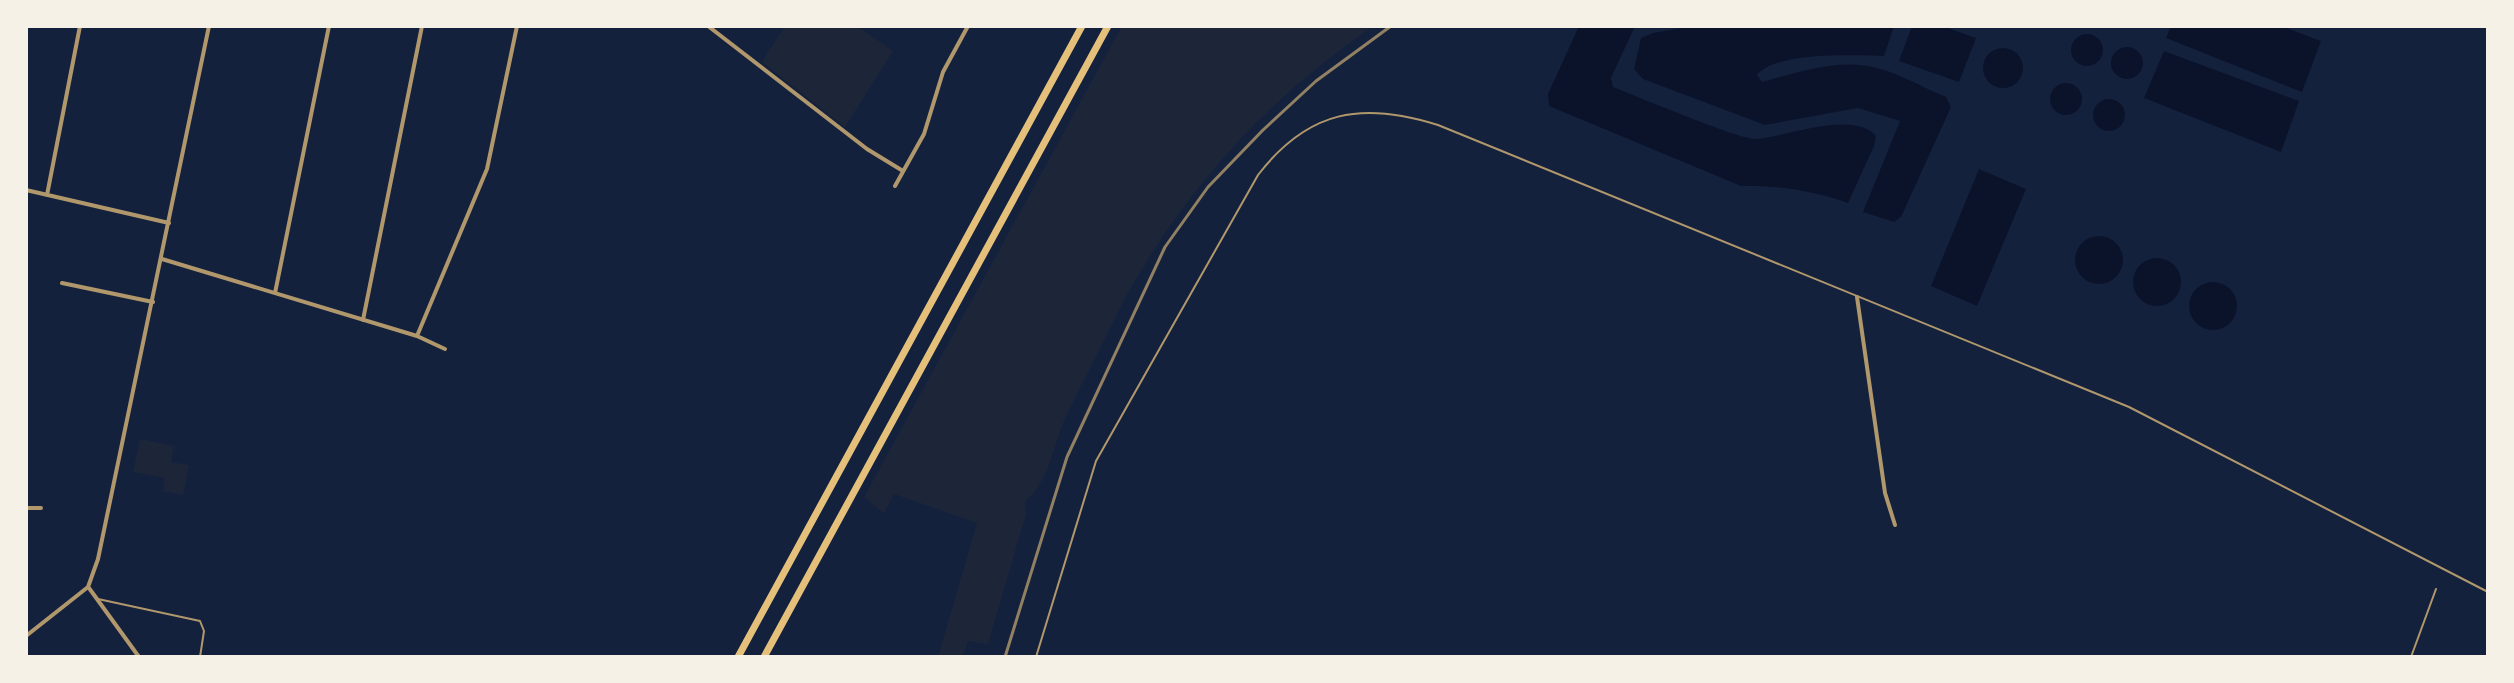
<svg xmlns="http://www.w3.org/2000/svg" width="2514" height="683" font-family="'Sofia Sans Condensed',sans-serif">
  <rect width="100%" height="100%" fill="#14213d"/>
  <!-- green -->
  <path fill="#1d2539" d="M785 26H857L893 51 845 127 762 62Z
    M1122 26H1374C1258 104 1167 209 1107 334 1093 363 1077 392 1064 421 1052 451 1049 480 1025 502L1026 514 988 644 968 641 962 657H938L977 523 894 494 884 513 864 497Z
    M140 439 174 446 171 462 189 465 183 495 163 491 165 478 133 472Z"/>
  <!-- water -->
  <path fill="#0b132b" d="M1579 26H1635L1611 78 1613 87C1637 96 1739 140 1757 139 1788 136 1853 110 1876 136L1874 146 1848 203C1813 191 1778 185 1741 186L1549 106 1548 94Z
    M1692 26H1894L1884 56C1854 55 1777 51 1757 75L1762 82C1792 74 1827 62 1859 65 1889 67 1919 86 1946 97L1951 107 1901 217 1894 222 1863 212 1900 121 1858 108 1765 125 1643 79 1634 69 1641 38 1653 33Z
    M1912 26H1942L1976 38 1959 82 1899 61Z
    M2171 26H2281L2321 41 2302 92 2166 38Z
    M2071 50a16 16 0 1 1 32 0a16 16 0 1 1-32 0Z
    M2111 63a16 16 0 1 1 32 0a16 16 0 1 1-32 0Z
    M1983 68a20 20 0 1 1 40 0a20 20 0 1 1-40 0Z
    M2164 51 2299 101 2281 152 2144 98Z
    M2050 99a16 16 0 1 1 32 0a16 16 0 1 1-32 0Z
    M2093 115a16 16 0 1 1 32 0a16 16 0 1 1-32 0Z
    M1979 169 2026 189 1977 306 1931 286Z
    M2075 260a24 24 0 1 1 48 0a24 24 0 1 1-48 0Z
    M2133 282a24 24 0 1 1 48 0a24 24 0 1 1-48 0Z
    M2189 306a24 24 0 1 1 48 0a24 24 0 1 1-48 0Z"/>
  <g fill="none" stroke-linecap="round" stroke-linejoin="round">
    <!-- service -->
    <path stroke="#b1986c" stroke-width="2" d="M98 599 200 621 204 631 200 657
      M1036 657 1096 461 1258 175C1308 110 1362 101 1438 125L2129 407 2488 592
      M2411 657 2436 589"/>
    <!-- minor -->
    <path stroke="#b1986c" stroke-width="4" d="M708 26 867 149 903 171
      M895 186 924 134 943 72 968 26
      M26 190 169 223
      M47 195 80 26
      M162 259 417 336 445 349
      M62 283 153 302
      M275 293 329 26
      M1857 297 1885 493 1895 525
      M363 320 422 26
      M417 336 487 169 517 26
      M26 508H41
      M89 588 139 657
      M26 636 88 587 98 559 209 26"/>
    <!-- motorway -->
    <path stroke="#e5c07b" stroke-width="7" d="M738 657 1082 26
      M764 657 1108 26"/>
    <!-- rail -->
    <path stroke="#918062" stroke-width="3" d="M1005 657 1067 457 1165 247 1208 187 1263 130 1316 81 1391 26"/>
  </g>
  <!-- border -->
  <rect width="2514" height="683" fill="none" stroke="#f6f1e7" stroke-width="56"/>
</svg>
